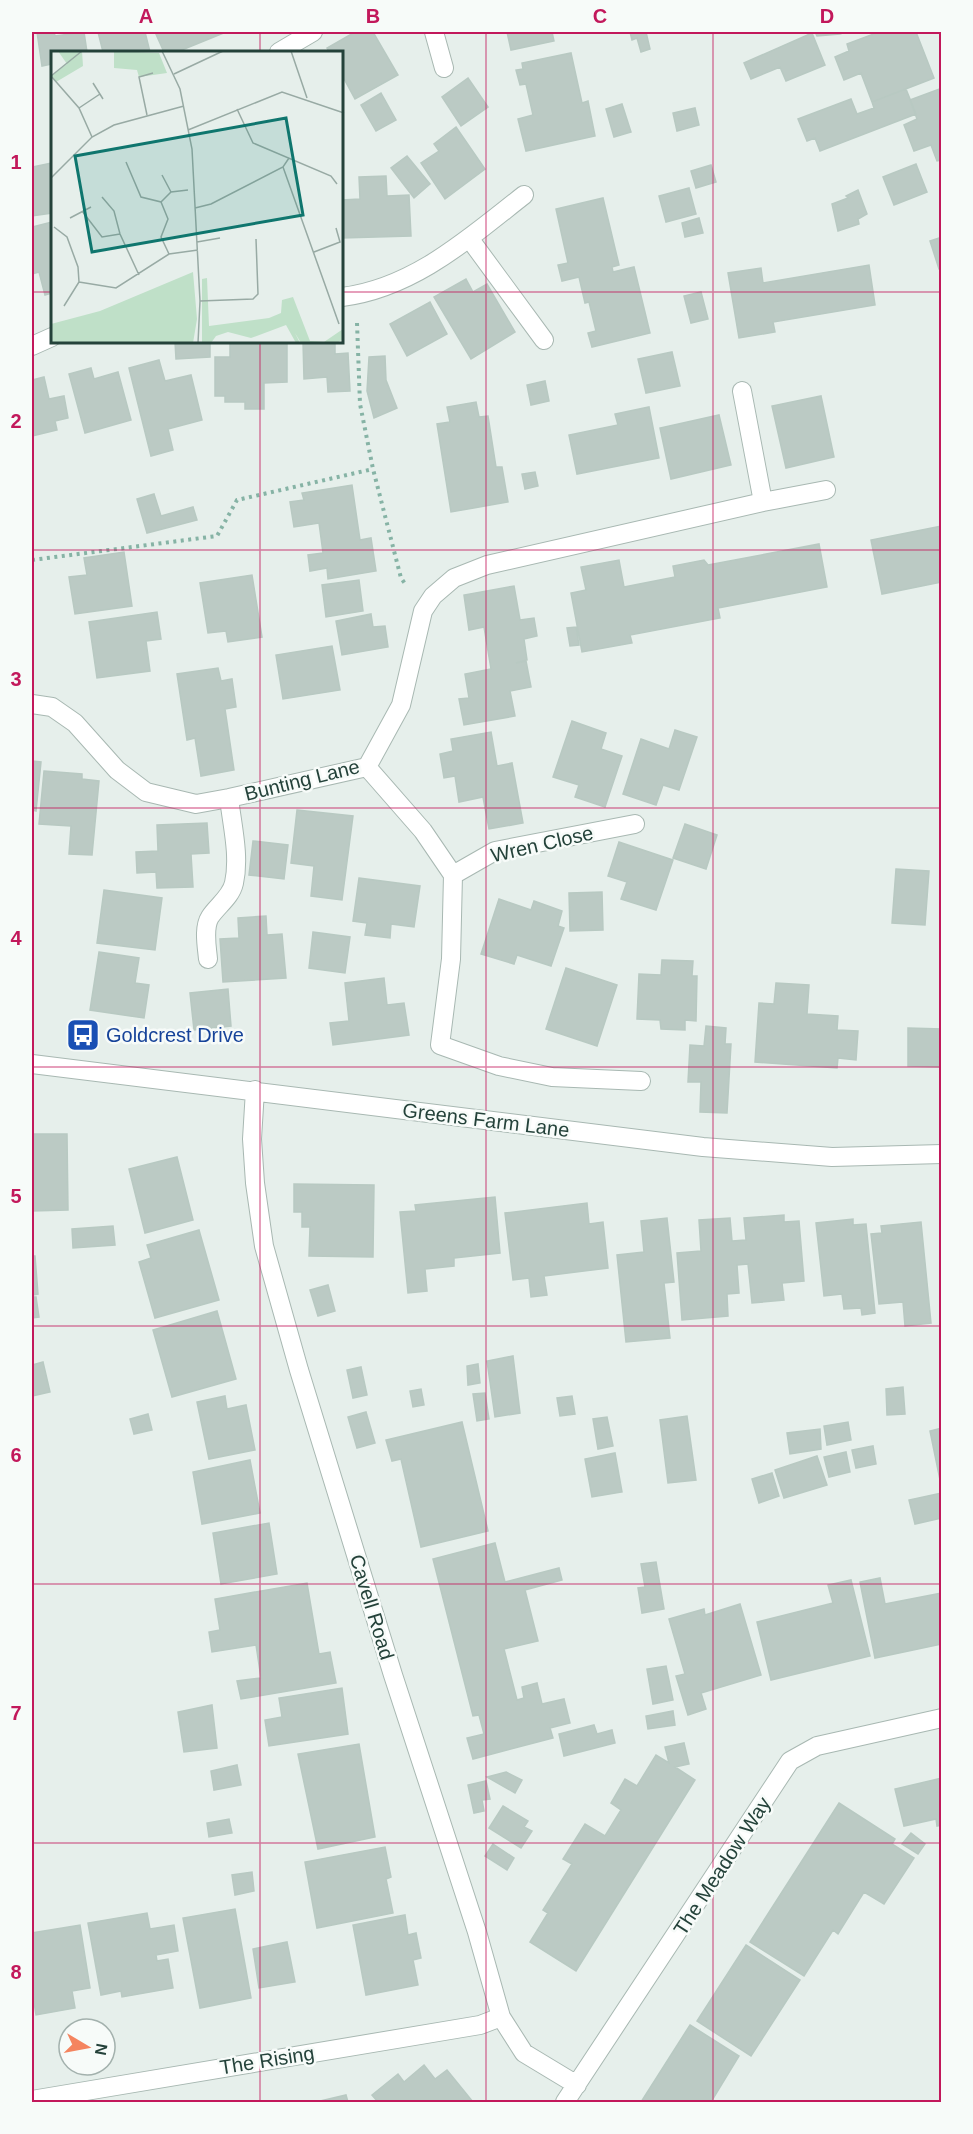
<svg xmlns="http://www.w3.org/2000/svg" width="973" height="2134" font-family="Arial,sans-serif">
  <rect width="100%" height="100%" fill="#e6efeb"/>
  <!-- building -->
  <path fill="#bbcac4" stroke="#b8c9c2" stroke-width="1.5" d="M37 32H54L55 36 84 32 87 52H52V64L42 66Z
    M98 32H145L150 52H103Z
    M155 32H226L177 52H164Z
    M355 32H373L398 75 355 99 342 75V52H329L327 48Z
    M507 32H552L554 41 511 50Z
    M630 32H646L650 49 641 52 637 38 632 40Z
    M815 32H846L840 34 817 36Z
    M879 32H916L934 78 872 102 861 73 844 80 835 57 849 51 847 44Z
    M812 33 825 65 786 81 780 67 751 79 744 63Z
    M571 53 582 103 588 101 595 136 526 151 518 119 533 115 526 84 520 85 516 70 523 69 522 63Z
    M468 78 488 107 461 126 442 97Z
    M942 88V160L937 161 931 145 914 151 904 125 917 119 910 100Z
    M906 89 916 114 820 151 815 138 807 141 798 119 851 99 857 114 874 108 872 102Z
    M381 93 396 120 376 131 361 105Z
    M622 104 631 132 614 137 606 109Z
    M695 108 699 125 677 131 673 113Z
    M456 127 485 169 445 199 421 163 439 151 434 144Z
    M407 156 430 184 414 198 391 168Z
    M52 163V213L32 216V167Z
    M916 164 927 192 894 205 883 177Z
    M711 165 716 182 696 188 691 171Z
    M386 176 387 196 409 195 411 236 342 238V200L360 199 359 177Z
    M689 188 696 214 666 222 659 196Z
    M858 190 867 214 858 219 859 224 838 231 832 204 848 198 846 196Z
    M603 198 619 265 612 267 613 272 634 267 650 333 592 347 588 333 596 331 589 302 585 303 579 277 562 281 558 265 568 263 556 209Z
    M699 218 703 233 685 237 682 223Z
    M52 222V293L45 295 39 272 32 274V227Z
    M942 237V269H939L930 241Z
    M869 265 875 305 773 322 775 332 739 338 728 273 761 268 763 283Z
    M466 279 473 292 487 284 515 332 471 359 434 297Z
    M701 292 708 319 691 323 684 296Z
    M430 302 447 334 407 356 390 324Z
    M175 342H210V357L176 359Z
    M230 342H287V382L264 383V409H245V402H225V396H215V357H230Z
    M303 342H335V354L348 353 350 391 328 392 327 377 304 379Z
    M672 352 680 386 646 393 638 359Z
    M385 356 386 380 397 408 374 418 367 391 369 357Z
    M159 360 165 381 191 375 202 420 168 429 173 450 151 456 129 368Z
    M91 368 94 379 118 372 131 420 85 433 69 374Z
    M44 377 49 399 64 396 68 418 55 421 57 430 32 436V380Z
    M545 381 549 401 531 405 527 385Z
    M821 396 834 457 786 468 772 406Z
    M476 402 479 417 488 416 496 467H502L508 502 451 512 437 424 450 422 447 407Z
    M649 407 659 458 577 474 569 435 618 425 615 414Z
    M719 415 731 465 671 479 660 428Z
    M535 472 538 486 525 489 522 474Z
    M352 485 360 540 371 538 376 571 328 579 327 568 310 571 308 555 323 553 319 523 294 527 290 502 304 500 302 493Z
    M154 494 161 516 193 507 197 520 147 533 137 499Z
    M942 526V582L882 594 871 540Z
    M819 544 827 587 718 608 720 618 630 635 632 643 582 652 571 593 586 590 581 567 619 560 624 587 675 577 673 566 704 560 708 565Z
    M124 552 132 606 75 614 69 577 87 575 84 558Z
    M252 575 262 637 228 642 226 631 208 633 200 583Z
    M359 580 363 611 326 617 322 585Z
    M514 586 520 620 534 618 537 636 524 639 527 660 516 663 526 661 531 687 510 691 515 716 464 725 459 699 469 698 465 674 491 669 484 627 469 630 464 595Z
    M157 612 161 639 146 641 150 671 97 678 89 622Z
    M371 614 373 627 385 626 388 647 342 655 336 621Z
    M576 627 579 645 570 646 567 628Z
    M332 646 340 690 283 699 276 655Z
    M218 668 221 681 232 679 236 707 225 709 234 770 201 776 195 738 187 740 177 674Z
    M572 721 606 733 601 749 622 756 605 807 575 797 579 785 553 777Z
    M675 730 697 737 679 790 663 785 656 805 623 794 641 739 669 749Z
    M491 732 497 766 512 763 523 823 489 829 483 797 459 802 455 776 444 778 440 754 453 751 451 739Z
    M32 761 41 762 36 811 32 810Z
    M44 771 82 774V779L99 781 92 855 69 854 71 826 39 824Z
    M297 810 353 816 342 900 311 896 314 866 291 863Z
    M207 823 209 853 191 854 193 887 157 888 156 872 137 873 136 852 158 851 157 825Z
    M685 824 717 835 706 869 673 858Z
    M253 841 288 845 284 879 249 875Z
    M619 842 673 860 656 910 621 899 627 882 608 876Z
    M896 869 929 871 925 925 892 923Z
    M359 878 420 886 414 927 391 924 390 938 365 935 367 923 353 921Z
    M104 890 162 898 155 950 97 943Z
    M602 892 603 930 570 931 569 893Z
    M499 899 531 910 534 901 562 911 558 926 564 928 551 966 517 955 514 964 481 954Z
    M266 916 267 935 282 934 286 978 223 982 220 939 239 938 238 918Z
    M313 932 350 937 345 973 309 968Z
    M99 952 139 958 135 983 149 985 144 1018 90 1010Z
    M662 960 693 961 692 976H697L696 1021 685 1020V1030L661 1029 660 1020 637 1019 639 974 661 975Z
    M566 968 617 985 597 1046 546 1029Z
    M384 978 387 1005 404 1003 409 1035 333 1045 330 1023 349 1021 345 983Z
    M776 983 809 985 807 1014 838 1016 837 1030 858 1031 856 1060 838 1058 837 1068 755 1062 759 1003 774 1004Z
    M228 989 231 1026 194 1030 190 993Z
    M706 1026 726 1028 725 1044H731L727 1113 700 1112 701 1082H688L690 1045 704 1046Z
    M908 1028 942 1029V1067L908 1066Z
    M32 1134H67L68 1210 32 1211Z
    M177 1157 193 1220 145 1233 129 1169Z
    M294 1184 374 1185 373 1257 309 1256 310 1227H302V1212H294Z
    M495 1197 500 1253 454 1258V1266L425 1269 427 1291 408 1293 400 1212 416 1211 415 1205Z
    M587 1203 589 1224 603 1222 608 1268 544 1276 547 1295 531 1297 529 1278 513 1280 505 1213Z
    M784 1215V1222L799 1221 804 1281 782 1283 784 1300 752 1303 748 1264 737 1265 739 1293 727 1294 728 1316 682 1320 677 1253 701 1251 699 1220 730 1218 732 1241 746 1240 744 1218Z
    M667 1218 674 1282 664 1283 670 1338 626 1342 617 1255 644 1252 641 1221Z
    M853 1219V1225L866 1224 875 1313 862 1315 861 1308 844 1309 842 1294 824 1296 816 1223Z
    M921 1222 931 1323 905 1326 903 1302 879 1304 871 1234 882 1233 881 1226Z
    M113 1226 115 1245 73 1248 72 1229Z
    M199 1230 219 1300 155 1318 139 1262 151 1258 147 1245Z
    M32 1256H35L38 1294 32 1295Z
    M328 1285 335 1311 318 1316 310 1290Z
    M32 1297H36L39 1317 32 1318Z
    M217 1311 236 1379 172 1397 153 1330Z
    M513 1356 520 1413 495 1417 487 1361Z
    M43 1362 50 1392 32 1396V1365Z
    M478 1364 480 1383 468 1385 467 1366Z
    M361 1367 367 1395 353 1398 347 1370Z
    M903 1387 905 1414 887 1415 886 1389Z
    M421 1389 424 1405 413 1407 410 1391Z
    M485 1393 489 1419 477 1421 473 1394Z
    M225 1396 227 1409 246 1405 255 1450 209 1459 197 1402Z
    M572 1396 575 1414 560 1416 557 1398Z
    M366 1412 375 1443 357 1448 348 1417Z
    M148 1414 152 1430 134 1434 130 1419Z
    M687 1416 696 1480 668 1483 660 1420Z
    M607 1417 613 1446 598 1449 593 1419Z
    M462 1422 488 1531 421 1547 401 1459 392 1461 386 1440Z
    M848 1422 851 1440 827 1445 824 1426Z
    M942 1428V1479L940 1480 930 1431Z
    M820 1429 821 1449 790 1454 787 1433Z
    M873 1446 876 1464 856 1468 852 1450Z
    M846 1452 850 1472 829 1477 824 1457Z
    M615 1453 622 1492 592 1497 585 1459Z
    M817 1456 827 1485 784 1498 775 1470Z
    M250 1460 260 1513 202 1524 193 1472Z
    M772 1473 779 1496 759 1503 752 1479Z
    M942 1493V1518L915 1524 909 1500Z
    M269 1523 277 1574 221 1584 213 1533Z
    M495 1543 505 1582 559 1568 562 1580 525 1590 538 1641 504 1649 517 1700 524 1698 522 1687 537 1683 542 1704 564 1699 570 1723 550 1728 553 1738 473 1759 467 1738 484 1734 479 1715 473 1716 433 1559Z
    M656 1562 664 1609 642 1613 638 1588 645 1587 641 1564Z
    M880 1578 885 1604 942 1593V1644L875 1658 860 1582Z
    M851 1580 870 1656 771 1680 757 1622 833 1603 828 1585Z
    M307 1583 319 1654 330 1652 336 1683 241 1699 237 1681 261 1678 256 1645 212 1652 209 1632 220 1630 215 1599Z
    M740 1604 761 1675 701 1693 706 1709 688 1715 676 1676 685 1674 669 1619 704 1609 705 1615Z
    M666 1666 673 1700 653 1704 647 1669Z
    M342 1688 348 1734 269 1746 265 1720 282 1717 279 1698Z
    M212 1705 217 1748 184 1752 178 1712Z
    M673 1711 675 1725 648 1729 646 1716Z
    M594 1725 597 1734 612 1730 615 1743 564 1756 559 1734Z
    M684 1743 689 1764 675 1767 695 1780 576 1971 530 1942 548 1913 543 1910 572 1864 563 1859 585 1824 605 1836 621 1810 611 1803 625 1779 637 1786 656 1755 669 1763 665 1747Z
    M359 1744 375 1837 318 1849 298 1754Z
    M237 1765 241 1785 214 1790 211 1771Z
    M506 1772 522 1780 515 1793 487 1777Z
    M942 1778V1825L937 1826 936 1819 904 1826 895 1789Z
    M486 1781 490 1799 482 1800 484 1811 474 1813 468 1785Z
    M839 1803 895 1839 892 1844 914 1858 884 1904 864 1892 838 1934 833 1930 804 1976 750 1942Z
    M503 1806 528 1821 524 1827 532 1831 521 1848 489 1828Z
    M229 1819 232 1833 209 1837 207 1823Z
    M911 1833 925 1844 918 1854 902 1844Z
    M493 1844 514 1858 507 1870 485 1856Z
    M385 1847 391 1877 386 1879 393 1913 317 1928 305 1862Z
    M252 1872 254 1891 235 1895 232 1875Z
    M235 1909 251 1998 200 2008 183 1918Z
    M147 1913 150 1929 174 1925 178 1951 156 1955 157 1961 168 1959 173 1988 122 1997 121 1991 101 1995 88 1923Z
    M405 1915 408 1935 416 1933 421 1958 413 1960 418 1985 366 1995 353 1925Z
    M80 1925 90 1988 72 1991 75 2008 36 2015 32 1989V1933Z
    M287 1942 295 1982 259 1988 253 1949Z
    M746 1945 800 1980 751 2056 697 2021Z
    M690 2025 739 2056 711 2102H641Z
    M424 2065 435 2079 447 2070 473 2102H378L372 2095 398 2074 404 2082Z
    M346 2095 348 2102H316Z"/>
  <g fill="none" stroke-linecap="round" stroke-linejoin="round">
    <defs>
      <path id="minor" d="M434 32 444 68
        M279 52 313 32
        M469 238 544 340
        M342 297C414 288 469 238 524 195
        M32 346 52 337
        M742 391 763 502
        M32 704 52 707 75 723 117 770 146 792 196 804 229 798 367 767 401 705 423 611 433 596 454 578 487 565 763 502 826 490
        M367 767 423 831 453 875 451 959 440 1045 499 1066 552 1077 641 1081
        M453 875 495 851 635 824
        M208 959C207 947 203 928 210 917 217 906 231 897 234 883 240 856 232 825 229 798
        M32 1064 703 1147 832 1157 942 1154
        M255 1090 252 1139 255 1183 264 1246 299 1370 393 1675 477 1932 501 2017 524 2053 577 2085
        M32 2100 480 2025 501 2017
        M565 2102 790 1761 817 1746 942 1718"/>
    </defs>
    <!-- minor casing -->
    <use href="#minor" stroke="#a8b8b2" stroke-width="20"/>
    <!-- path -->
    <path stroke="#86b3a5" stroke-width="4" stroke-dasharray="3 4.5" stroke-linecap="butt" d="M357 323 360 404 373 469 401 578 406 585
      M32 560 217 536 237 500 373 469"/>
    <!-- minor -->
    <use href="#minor" stroke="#fff" stroke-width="18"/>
  </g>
  <!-- grid -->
  <path fill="none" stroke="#c2185b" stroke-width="1.5" stroke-opacity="0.55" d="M260 32V52M486 32V2102M713 32V2102M32 292H52M342 292H942M260 342V2102M32 550H942M32 808H942M32 1067H942M32 1326H942M32 1584H942M32 1843H942"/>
  <!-- icons -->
  <defs>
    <symbol id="bus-square" viewBox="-11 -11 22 22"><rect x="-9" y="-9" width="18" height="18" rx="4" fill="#1a4fb4" stroke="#f7fbf9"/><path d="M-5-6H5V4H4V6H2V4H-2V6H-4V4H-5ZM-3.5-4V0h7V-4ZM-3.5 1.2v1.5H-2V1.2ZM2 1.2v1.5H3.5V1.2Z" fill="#fff"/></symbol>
  </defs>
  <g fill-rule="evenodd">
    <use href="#bus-square" x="64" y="1016" width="38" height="38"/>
  </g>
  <g text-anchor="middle" stroke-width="5" stroke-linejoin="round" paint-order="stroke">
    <!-- street labels -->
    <g font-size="20" fill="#24423a" stroke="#f7fbf9">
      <text transform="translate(302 780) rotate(-14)" y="7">Bunting Lane</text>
      <text transform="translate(542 844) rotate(-13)" y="7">Wren Close</text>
      <text transform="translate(486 1120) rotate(7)" y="7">Greens Farm Lane</text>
      <text transform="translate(372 1607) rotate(73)" y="7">Cavell Road</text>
      <text transform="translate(722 1866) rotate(-57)" y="7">The Meadow Way</text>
      <text transform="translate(267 2060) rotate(-9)" y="7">The Rising</text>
    </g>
    <!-- transit labels -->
    <g font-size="20" fill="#164399" stroke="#f7fbf9" text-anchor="start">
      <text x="106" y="1042">Goldcrest Drive</text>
    </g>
  </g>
  <!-- overview -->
  <g transform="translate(51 51)">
    <rect width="292" height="292" fill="#e6efeb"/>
    <path d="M7 0H31L32 15 5 31 0 25 16 13ZM63 0 108 2 116 22 88 26 86 19 63 17ZM142 221 146 268 142 292H0V273L49 260ZM156 227 158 275 218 267 230 262 231 249 242 246 259 290 273 291 292 278V288L286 292H250L244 282 249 292H245L235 274 200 287 177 281 165 285 160 292H151V228Z" fill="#bfe0c8"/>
    <path fill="none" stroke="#98aaa4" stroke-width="1.5" d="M70 0H102M111 0 129 38 141 98 149 250 147 292M240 0 256 47M123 23 172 0M0 25 28 57 41 86M0 25 31 0M42 32 52 48M28 57 49 43M186 58 202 92 280 125 286 133M96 64 88 26 102 22M137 79 231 41 293 62M75 111 90 146 110 151 117 168 110 186 118 203M232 116 288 273M111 124 120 141M0 127 41 86 63 74 133 55M51 146 63 160 69 183 88 224M110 151 120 141 137 139M144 157 160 153 232 116 238 107M31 160 51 186 69 183M19 167 40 156M3 176 16 186 27 216 28 231 13 255M146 191 169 187M263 201 289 191 285 177M28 231 65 237 118 203 147 199M149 250 202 248 207 243 205 188"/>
    <path fill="#0f766e" fill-opacity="0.15" stroke="#0f766e" stroke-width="3" d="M235 67 252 164 41 201 24 105Z"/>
    <rect width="292" height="292" fill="none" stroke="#24423a" stroke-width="3"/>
  </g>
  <!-- border -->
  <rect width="973" height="2134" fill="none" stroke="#f7fbf9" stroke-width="66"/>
  <!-- north arrow -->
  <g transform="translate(87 2047) rotate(100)"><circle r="28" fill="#f7fbf9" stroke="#a3b1ad" stroke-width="1.5"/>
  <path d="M0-4.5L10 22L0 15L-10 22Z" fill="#f4845f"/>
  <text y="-9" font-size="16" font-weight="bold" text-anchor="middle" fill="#24423a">N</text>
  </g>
  <rect x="33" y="33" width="907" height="2068" fill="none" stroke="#c2185b" stroke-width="2"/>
  <g font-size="20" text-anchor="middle" font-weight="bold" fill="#c2185b">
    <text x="146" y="23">A</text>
    <text x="373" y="23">B</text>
    <text x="600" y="23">C</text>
    <text x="827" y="23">D</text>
    <text x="16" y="169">1</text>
    <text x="16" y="428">2</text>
    <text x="16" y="686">3</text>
    <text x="16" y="945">4</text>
    <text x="16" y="1203">5</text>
    <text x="16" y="1462">6</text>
    <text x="16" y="1720">7</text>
    <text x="16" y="1979">8</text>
  </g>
</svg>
